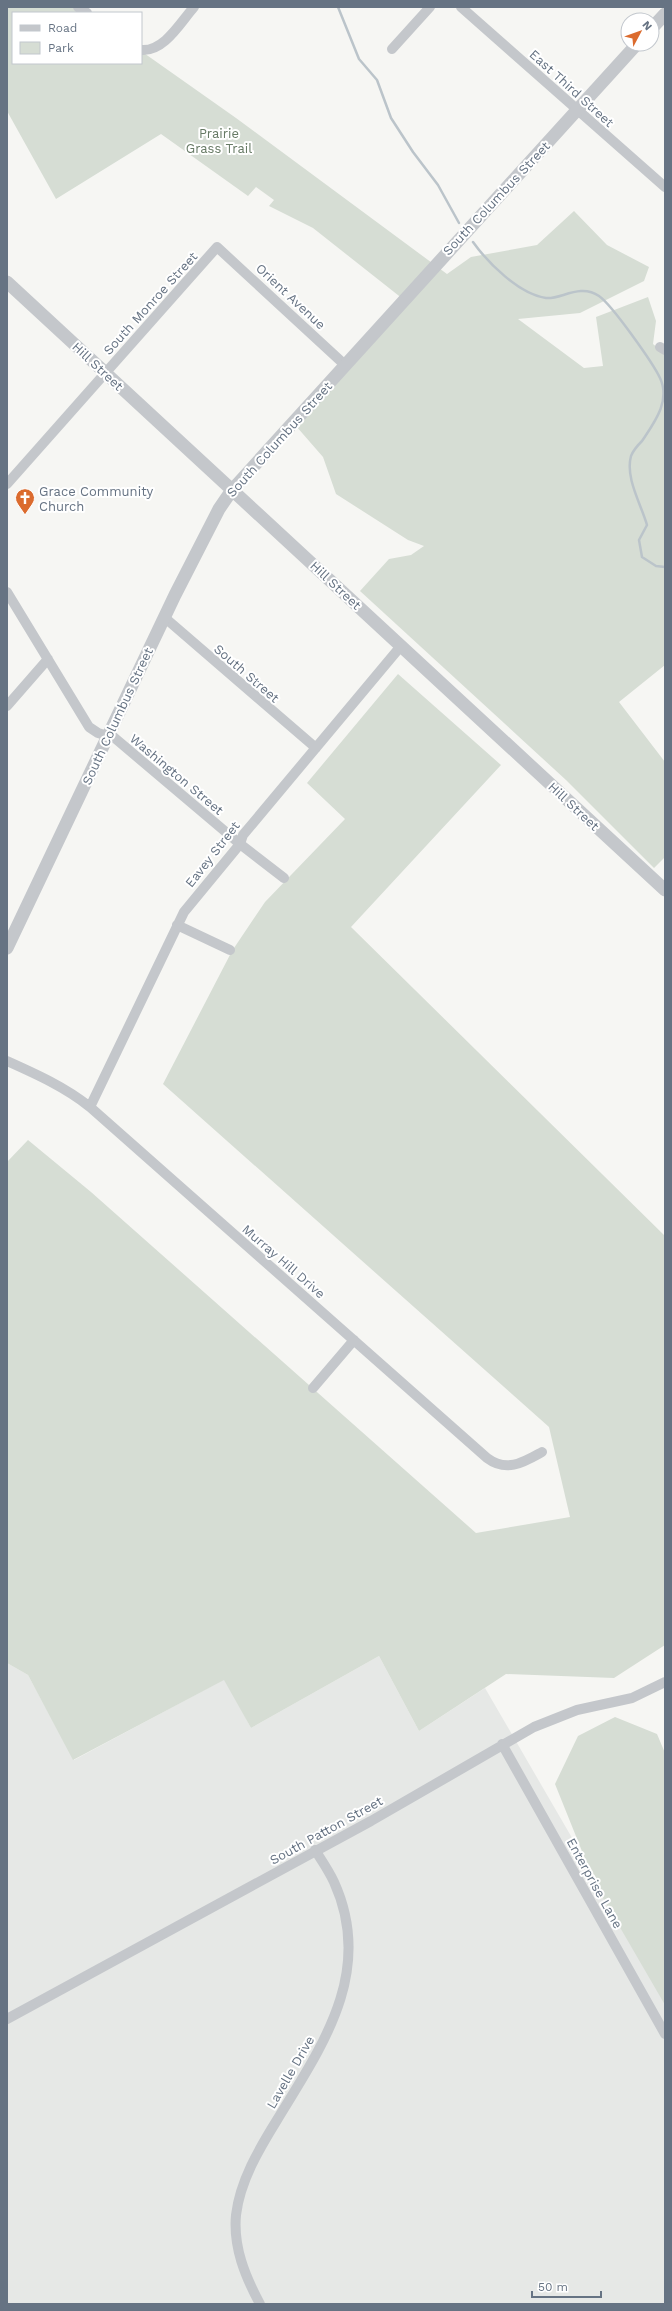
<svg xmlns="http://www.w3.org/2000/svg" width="672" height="2311" font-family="'Work Sans',sans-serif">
  <rect width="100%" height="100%" fill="#f6f6f3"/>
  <!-- built -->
  <path fill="#e6e8e6" d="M379 1656 419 1731 485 1688 665 1998V2304H7V1663L28 1675 74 1760 225 1679 251 1728Z"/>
  <!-- green -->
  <path fill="#d6ddd4" d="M7 7H75L86 13H13V63H141V51L236 118 447 274 471 257 537 245 574 211 607 245 649 267 644 281 580 313 518 319 584 368 603 366 596 317 648 297 656 321 653 344 665 354V665L619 702 665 762V857L654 868 566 780 360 591 389 559 411 555 424 546 408 540 336 494 323 457 296 426 408 303 313 228 269 206 274 200 256 187 248 196 161 134 56 199 7 111Z
    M398 674 501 765 351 927 665 1236V1645L614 1678 506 1674 419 1731 379 1656 251 1728 224 1680 73 1760 28 1675 7 1663V1162L28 1140 91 1192 476 1533 570 1517 549 1427 163 1084 232 951 265 902 345 819 307 783Z
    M615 1717 657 1734 665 1753V2005L596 1886 555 1784 578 1736Z"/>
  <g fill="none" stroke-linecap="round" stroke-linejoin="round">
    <!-- stream -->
    <path stroke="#bbc4ca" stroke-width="2.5" d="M338 7 359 59 377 80 391 118 413 152 438 185 459 223
      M473 242C488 263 519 294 546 298 560 300 580 283 599 296 612 305 653 363 660 378 671 401 654 423 642 441 638 445 633 451 631 456 625 478 641 504 647 525L639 540 642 557 656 566 665 567"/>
    <!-- minor -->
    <path stroke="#c4c7cb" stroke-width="10" d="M78 7 87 13
      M461 7 665 187
      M392 49 430 7
      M141 50C164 52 180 23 194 7
      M660 347 665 350
      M7 484 217 247 345 365
      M7 592 89 727 98 733 108 736
      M164 617 316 748
      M7 706 48 659
      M110 734 240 844 284 878
      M177 925 230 950
      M7 1061C36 1074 65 1087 90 1107L487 1458C507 1473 524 1462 542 1452
      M90 1107 184 912 240 844 243 835 401 646
      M313 1388 354 1340
      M502 1744 665 2034
      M7 2019 371 1821 534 1727 577 1710 632 1698 665 1682
      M260 2304C245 2276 233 2247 236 2215 240 2181 259 2149 277 2120 322 2046 375 1972 334 1882 329 1871 322 1861 315 1850"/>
    <!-- tertiary -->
    <path stroke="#c4c7cb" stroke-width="13" d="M652 28 665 14
      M7 282 665 890
      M7 948 175 595 219 509 232 490 637 44"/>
  </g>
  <!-- icons -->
  <defs>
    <symbol id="church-pin" viewBox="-11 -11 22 30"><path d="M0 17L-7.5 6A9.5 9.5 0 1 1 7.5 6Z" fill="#db6b2e" stroke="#fff"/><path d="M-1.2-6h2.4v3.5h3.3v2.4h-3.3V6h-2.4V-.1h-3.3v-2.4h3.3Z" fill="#fff"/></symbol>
  </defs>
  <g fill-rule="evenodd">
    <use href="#church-pin" x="14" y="487" width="22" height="30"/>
  </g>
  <g text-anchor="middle" stroke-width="4" stroke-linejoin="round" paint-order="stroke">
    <!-- street labels -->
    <g font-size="13" fill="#667383" stroke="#fff">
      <text transform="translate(572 88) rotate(42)" y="5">East Third Street</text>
      <text transform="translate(496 198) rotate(-47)" y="5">South Columbus Street</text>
      <text transform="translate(291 296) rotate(43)" y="5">Orient Avenue</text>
      <text transform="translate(150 303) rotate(-48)" y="5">South Monroe Street</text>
      <text transform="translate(98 366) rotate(43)" y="5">Hill Street</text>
      <text transform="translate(279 439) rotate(-48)" y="5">South Columbus Street</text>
      <text transform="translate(336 585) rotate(43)" y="5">Hill Street</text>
      <text transform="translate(247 673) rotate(41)" y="5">South Street</text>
      <text transform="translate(117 716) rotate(-65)" y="5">South Columbus Street</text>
      <text transform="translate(177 774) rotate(40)" y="5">Washington Street</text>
      <text transform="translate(574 806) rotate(43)" y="5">Hill Street</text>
      <text transform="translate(212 854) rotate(-52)" y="5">Eavey Street</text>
      <text transform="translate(284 1261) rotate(41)" y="5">Murray Hill Drive</text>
      <text transform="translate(326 1830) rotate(-29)" y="5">South Patton Street</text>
      <text transform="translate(595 1883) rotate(61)" y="5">Enterprise Lane</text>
      <text transform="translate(290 2072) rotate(-60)" y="5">Lavelle Drive</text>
    </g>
    <!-- park labels -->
    <g font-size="13" fill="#677a65" stroke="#fff">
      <text x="219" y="138">Prairie<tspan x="219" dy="15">Grass Trail</tspan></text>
    </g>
    <!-- poi labels -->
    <g font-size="13" fill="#667383" stroke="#fff" text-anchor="start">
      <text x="39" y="496">Grace Community<tspan x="39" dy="15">Church</tspan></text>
    </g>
  </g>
  <!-- border -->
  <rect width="672" height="2311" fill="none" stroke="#667383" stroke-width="16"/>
  <!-- legend -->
  <rect x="12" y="12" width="130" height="52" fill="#ffffff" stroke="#c2c7cd"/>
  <rect x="20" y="25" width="20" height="6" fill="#c4c7cb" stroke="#c2c7cd"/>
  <text x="48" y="32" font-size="12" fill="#667383">Road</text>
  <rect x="20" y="42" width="20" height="12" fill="#d6ddd4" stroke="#c2c7cd"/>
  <text x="48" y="52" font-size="12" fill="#667383">Park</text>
  <!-- north arrow -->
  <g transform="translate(640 32) rotate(49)"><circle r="19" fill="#ffffff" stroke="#c2c7cd"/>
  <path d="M0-3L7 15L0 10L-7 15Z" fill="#db6b2e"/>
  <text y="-6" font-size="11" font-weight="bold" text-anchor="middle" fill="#667383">N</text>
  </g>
  <!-- scale -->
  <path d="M532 2291v6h69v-6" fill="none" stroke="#667383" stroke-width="2"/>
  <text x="538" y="2291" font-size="12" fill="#667383" stroke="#ffffff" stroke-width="3" paint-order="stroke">50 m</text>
</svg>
